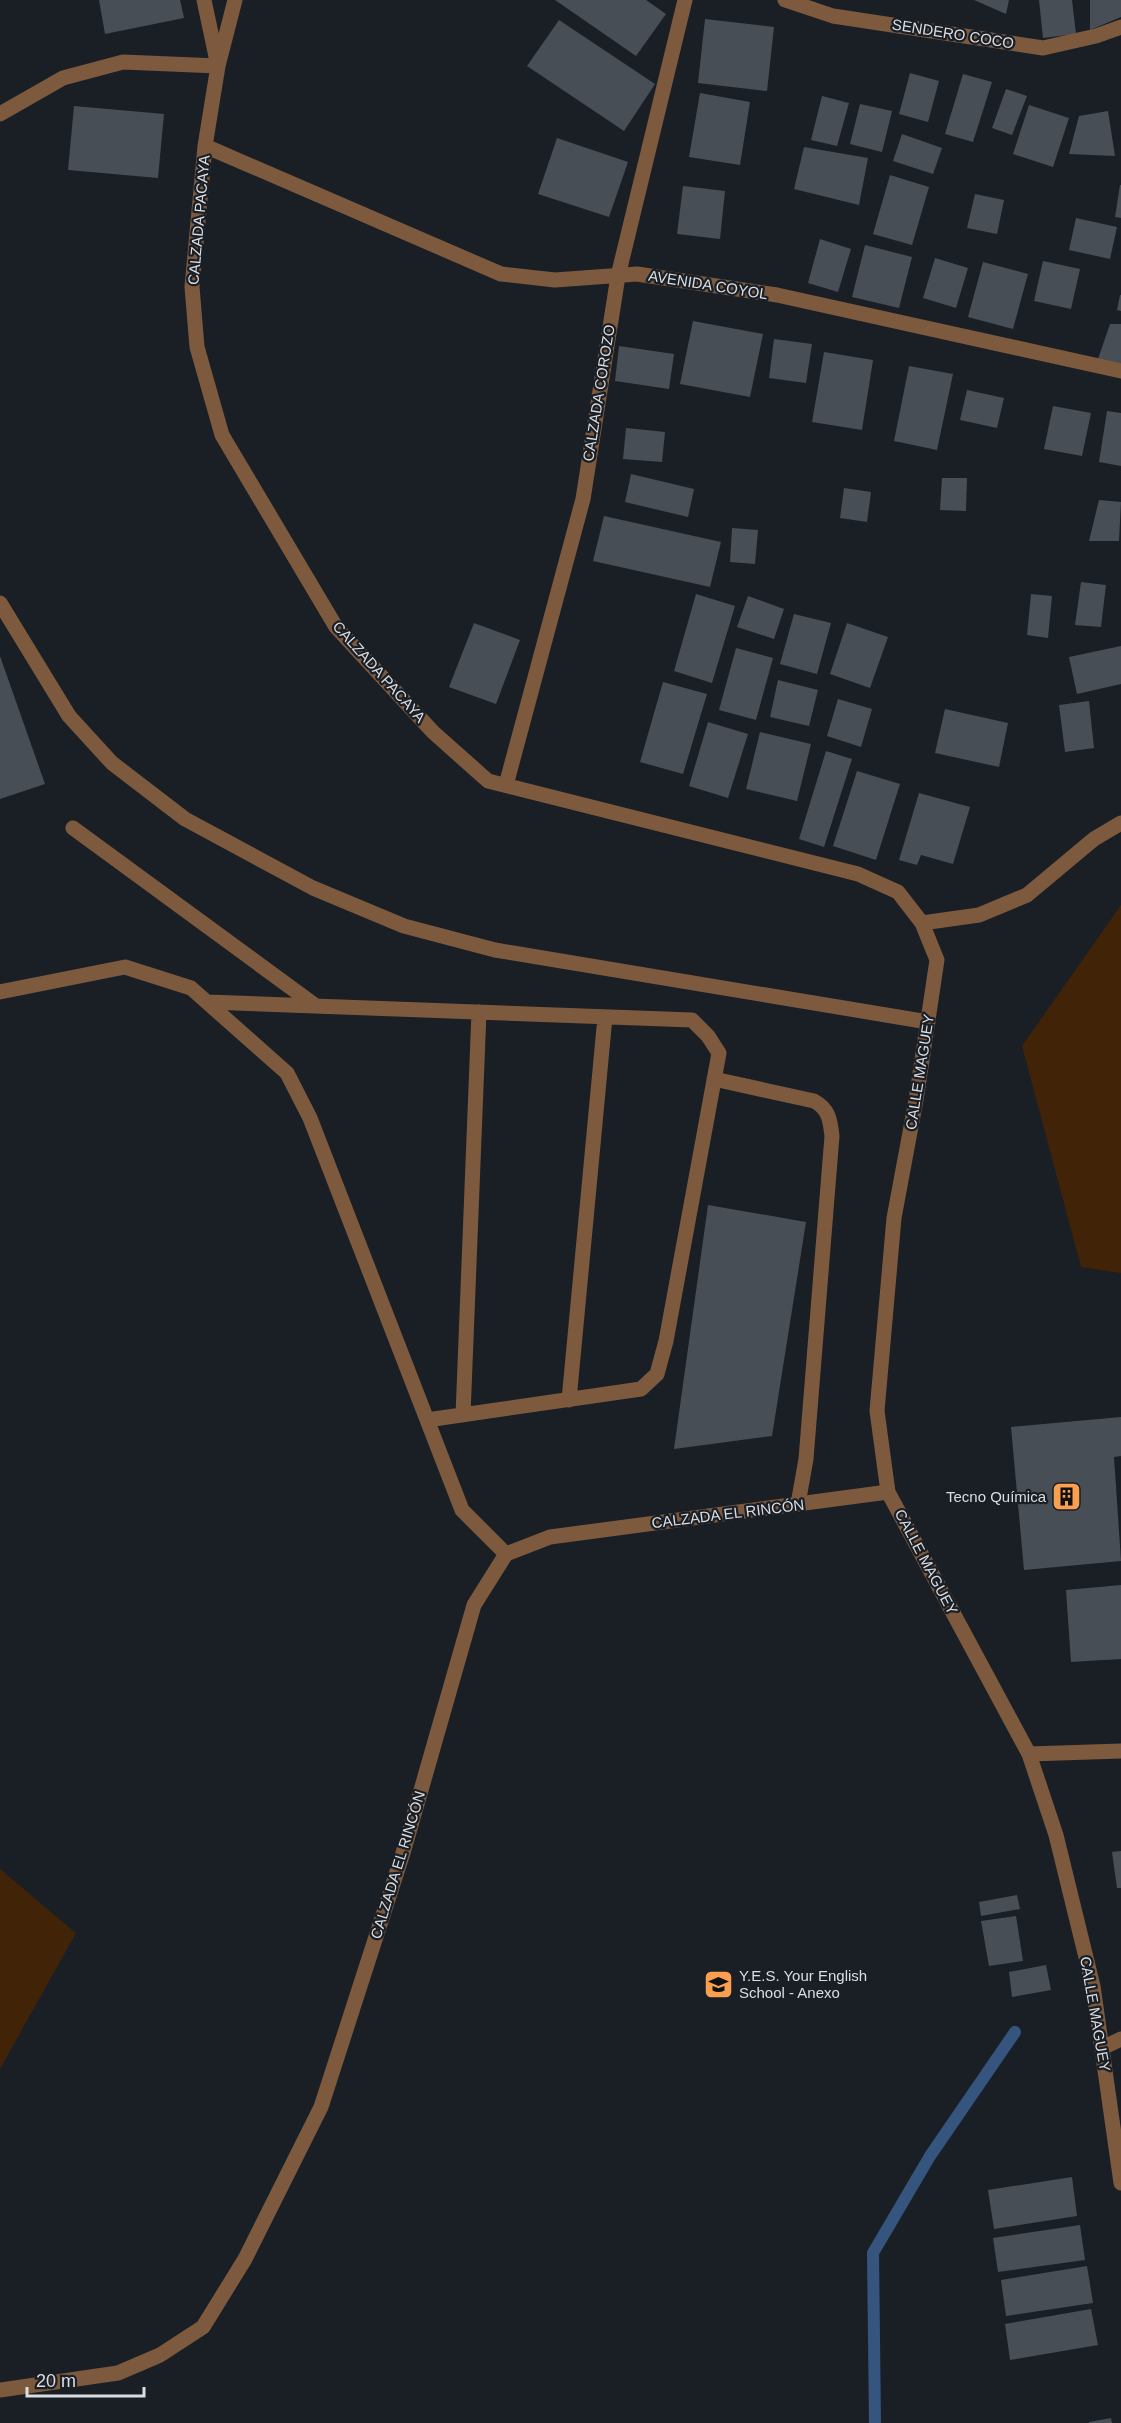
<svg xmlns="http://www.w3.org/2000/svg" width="1121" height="2423" font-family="Arial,sans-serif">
  <rect width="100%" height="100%" fill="#1a1f26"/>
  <!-- green -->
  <path fill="#412308" d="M1121 905V1273L1081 1267 1022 1046Z
    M0 1869 76 1933 0 2069Z"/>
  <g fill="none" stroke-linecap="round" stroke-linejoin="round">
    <!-- stream -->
    <path stroke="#35557f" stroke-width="12" d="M875 2423 873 2253 930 2156 1015 2032"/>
  </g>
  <!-- building -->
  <path fill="#484e56" d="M99 0H180L184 18 105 34Z
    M555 0H646L666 14 636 56Z
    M974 0H1009L1006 14Z
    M1039 0H1072L1076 34 1043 38Z
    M1090 0H1121V17L1090 30Z
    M705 19 774 27 767 91 698 83Z
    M559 20 655 84 624 131 527 66Z
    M910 73 939 81 928 122 899 114Z
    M963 74 992 82 973 142 945 134Z
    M1006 89 1027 96 1012 135 992 128Z
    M700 93 750 102 740 165 689 157Z
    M822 96 849 103 837 146 811 140Z
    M860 104 892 111 882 152 850 144Z
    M1029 105 1069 118 1053 167 1013 154Z
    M74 106 164 114 158 178 68 170Z
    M1108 111 1115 156 1069 154 1079 116Z
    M902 134 942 148 933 174 893 161Z
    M557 138 628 162 609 217 538 194Z
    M804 147 868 158 859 205 794 189Z
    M890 175 929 187 912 245 873 234Z
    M1120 185H1121V218L1115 217Z
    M683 186 725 191 720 239 677 234Z
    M975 194 1004 200 997 234 967 228Z
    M1076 218 1117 227 1110 259 1069 250Z
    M820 239 851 249 838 292 808 283Z
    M865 245 912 257 899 308 852 297Z
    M935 258 968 268 956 308 923 298Z
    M1043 261 1080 269 1071 309 1034 301Z
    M983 262 1028 274 1013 329 968 317Z
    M1120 295H1121V311L1117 310Z
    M693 321 763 334 750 397 680 384Z
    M1110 324H1121V364L1098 359Z
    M774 339 812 344 806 383 769 378Z
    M619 346 674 354 669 389 615 381Z
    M824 352 873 360 862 430 812 422Z
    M909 366 953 374 937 450 894 441Z
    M967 390 1004 398 997 428 960 420Z
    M1053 406 1091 413 1082 456 1044 449Z
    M1107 411 1121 413V466L1099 462Z
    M626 428 665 432 662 462 623 459Z
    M631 474 694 489 688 517 625 502Z
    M942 478H967L966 511 940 510Z
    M844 488 871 492 867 522 840 518Z
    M1099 500 1121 502 1119 541H1089Z
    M604 516 721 542 710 587 593 561Z
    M732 528 758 530 755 564 730 562Z
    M1081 582 1106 585 1101 627 1075 625Z
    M696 594 735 606 712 683 674 671Z
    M1031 594 1052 596 1048 638 1027 635Z
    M748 596 784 609 774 639 737 627Z
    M794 614 831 623 817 674 780 664Z
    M474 623 520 640 496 704 449 687Z
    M847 623 888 637 870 688 830 674Z
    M1121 646V684L1077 694 1069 657Z
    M736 648 773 658 756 720 719 710Z
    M0 656 45 784 0 799Z
    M778 680 818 690 809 726 770 717Z
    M663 682 707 694 683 774 640 762Z
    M838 699 872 709 861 747 827 736Z
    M1089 701 1094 748 1065 752 1059 705Z
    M945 709 1008 723 999 767 935 753Z
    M708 722 748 734 728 798 689 786Z
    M760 732 811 744 797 801 746 789Z
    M826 751 852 759 824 847 799 839Z
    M857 771 900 784 876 860 833 846Z
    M919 793 970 807 953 864 921 855 917 865 899 860Z
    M708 1205 806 1222 772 1436 674 1449Z
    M1121 1417V1456L1114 1457 1121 1561 1024 1570 1011 1427Z
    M1121 1585V1659L1071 1662 1066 1590Z
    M1121 1851V1888H1117L1112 1852Z
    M1017 1895 1020 1909 981 1916 979 1902Z
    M1016 1916 1023 1961 989 1966 981 1921Z
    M1046 1965 1051 1990 1012 1997 1009 1972Z
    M1072 2177 1077 2216 994 2229 988 2190Z
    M1080 2225 1085 2260 998 2272 993 2238Z
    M1087 2266 1093 2303 1006 2316 1001 2280Z
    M1091 2309 1098 2345 1010 2360 1005 2324Z
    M1111 2418 1112 2423H1089V2422Z"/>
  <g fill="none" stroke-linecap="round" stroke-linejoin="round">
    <!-- lane -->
    <path stroke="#7d5a3d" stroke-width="15" d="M73 828 316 1006
      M0 992 125 967 191 988 287 1073 310 1118 462 1510 506 1554
      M208 1002 692 1020 708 1036 719 1053 666 1341 657 1374 641 1389 427 1420
      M714 1079 814 1101C829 1109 830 1120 832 1136L806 1459 798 1504
      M569 1400 605 1017
      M463 1415 479 1012"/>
    <!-- street -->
    <path stroke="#7d5a3d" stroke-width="15" d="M235 0 218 66 205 146 192 287 197 347 222 435 336 627 433 732 488 781 858 874 898 892 922 923 937 960 916 1100 894 1218 877 1411 888 1492 1029 1754 1056 1835 1093 1986 1121 2183
      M785 0 833 16 1043 48 1096 36 1121 27
      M0 114 63 78 123 62 218 66 204 0
      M205 146 501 274 555 280 637 274 777 295 1121 371
      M0 603 69 716 112 763 185 819 313 888 404 926 495 950 928 1022
      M506 785 583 499 618 276 685 0
      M922 923 979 915 1027 895 1094 839 1121 823
      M1029 1754 1121 1751
      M1102 2048 1121 2039
      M0 2390 118 2373 160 2355 203 2327 245 2259 321 2107 403 1853 474 1605 506 1554 550 1537 888 1492"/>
  </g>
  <!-- icons -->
  <defs>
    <symbol id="building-square" viewBox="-11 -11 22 22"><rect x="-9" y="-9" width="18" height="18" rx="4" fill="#fa9f4f" stroke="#1a1f26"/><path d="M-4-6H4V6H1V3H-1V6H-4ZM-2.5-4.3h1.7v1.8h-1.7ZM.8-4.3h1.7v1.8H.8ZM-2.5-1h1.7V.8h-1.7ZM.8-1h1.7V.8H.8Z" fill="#111"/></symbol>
    <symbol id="school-square" viewBox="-11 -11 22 22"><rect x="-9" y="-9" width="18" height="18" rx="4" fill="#fa9f4f" stroke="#1a1f26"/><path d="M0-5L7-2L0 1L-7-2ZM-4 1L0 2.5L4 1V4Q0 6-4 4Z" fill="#111"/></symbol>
  </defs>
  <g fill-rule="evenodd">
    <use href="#building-square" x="1050" y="1480" width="33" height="33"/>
    <use href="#school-square" x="702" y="1968" width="33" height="33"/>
  </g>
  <g text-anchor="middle" stroke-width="4.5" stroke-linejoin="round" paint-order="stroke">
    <!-- street labels -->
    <g font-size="15" fill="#dadde2" stroke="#1a1f26">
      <text transform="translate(953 34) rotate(9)" y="5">SENDERO COCO</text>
      <text transform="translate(199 220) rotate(-85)" y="5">CALZADA PACAYA</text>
      <text transform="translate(708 285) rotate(9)" y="5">AVENIDA COYOL</text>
      <text transform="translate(599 393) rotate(-81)" y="5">CALZADA COROZO</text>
      <text transform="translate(379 672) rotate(48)" y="5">CALZADA PACAYA</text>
      <text transform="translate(920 1072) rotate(-81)" y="5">CALLE MAGUEY</text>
      <text transform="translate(728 1514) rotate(-7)" y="5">CALZADA EL RINCÓN</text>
      <text transform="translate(926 1562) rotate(62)" y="5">CALLE MAGUEY</text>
      <text transform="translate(398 1865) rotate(-73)" y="5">CALZADA EL RINCÓN</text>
      <text transform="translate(1095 2014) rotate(80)" y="5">CALLE MAGUEY</text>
    </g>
    <!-- poi labels -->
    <g font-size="15" fill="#dadde2" stroke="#1a1f26" text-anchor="end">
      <text x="1046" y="1502">Tecno Química</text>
      <text x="739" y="1981" text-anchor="start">Y.E.S. Your English<tspan x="739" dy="17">School - Anexo</tspan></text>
    </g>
  </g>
  <!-- scale -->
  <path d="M27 2387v9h117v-9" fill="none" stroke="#dadde2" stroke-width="3"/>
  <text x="36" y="2387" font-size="18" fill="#dadde2" stroke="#1a1f26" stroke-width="4.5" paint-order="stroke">20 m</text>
</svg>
